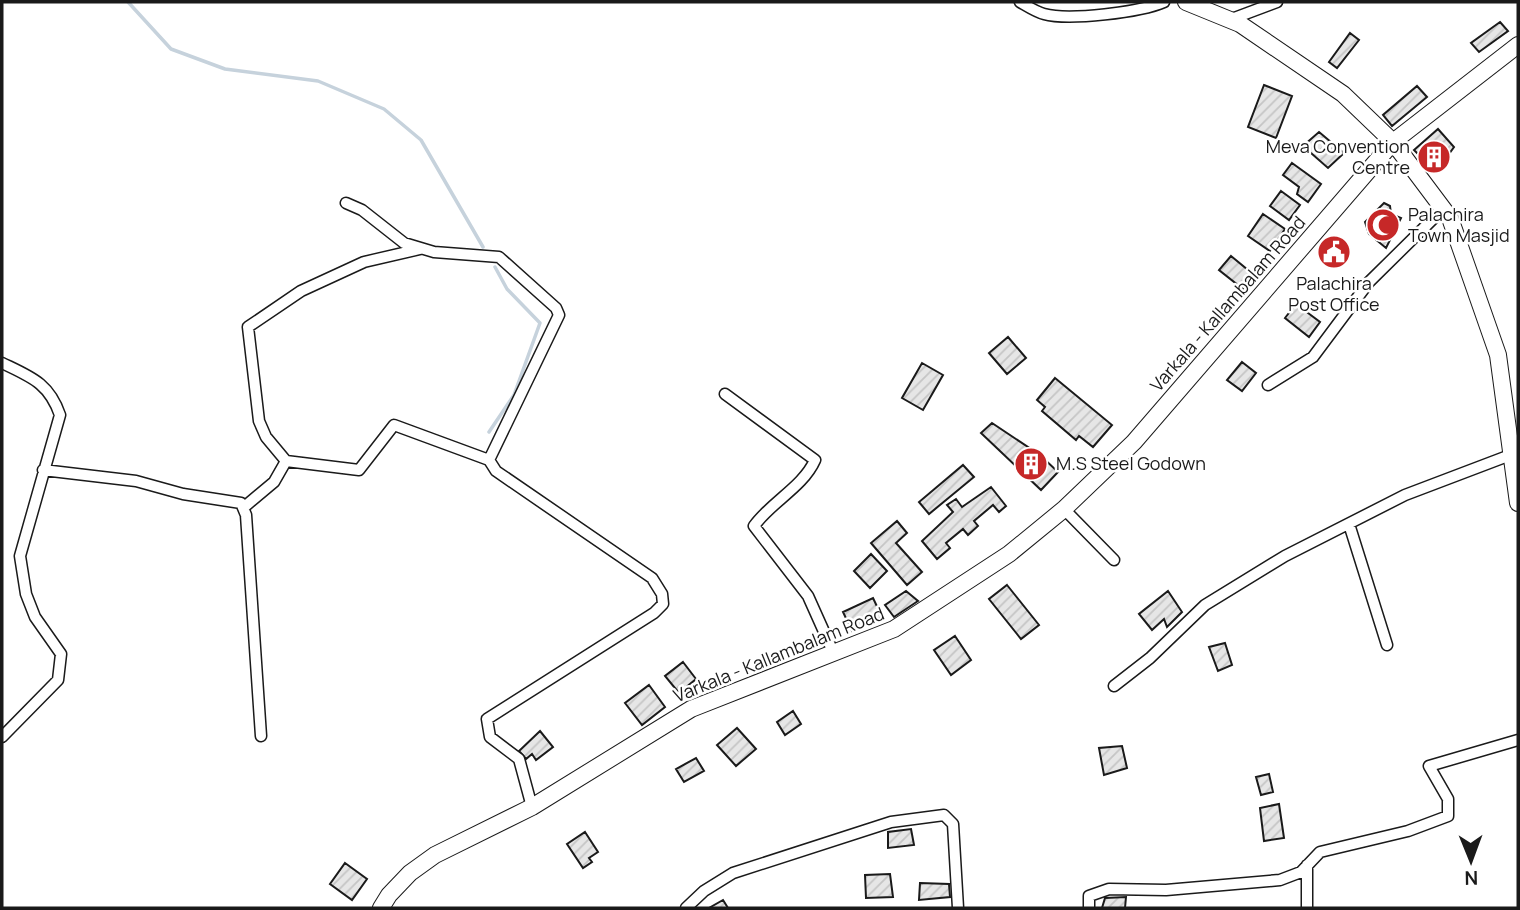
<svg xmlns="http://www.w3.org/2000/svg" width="1520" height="910" font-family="Manrope,sans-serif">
  <defs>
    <pattern id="building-hatch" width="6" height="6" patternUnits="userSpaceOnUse" patternTransform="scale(1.75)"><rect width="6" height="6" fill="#e6e6e6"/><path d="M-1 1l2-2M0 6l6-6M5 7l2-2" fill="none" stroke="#c5c5c5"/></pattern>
  </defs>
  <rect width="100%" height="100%" fill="#fff"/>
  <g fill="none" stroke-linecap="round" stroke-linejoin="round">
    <!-- stream -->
    <path stroke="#c6d2dc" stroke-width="3.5" d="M128 2 171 49 225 69 318 81 384 109 421 140 483 247
      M489 432 514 395 540 323 507 289 495 267"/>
  </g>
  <!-- building -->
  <path fill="url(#building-hatch)" stroke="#1a1a1a" stroke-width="2" d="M1500 22 1508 31 1479 52 1471 43Z
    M1350 33 1359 40 1337 68 1329 62Z
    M1264 85 1292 96 1276 138 1248 127Z
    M1417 86 1427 97 1392 126 1383 115Z
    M1438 129 1454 147 1436 172 1414 150Z
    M1319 132 1344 153 1328 168 1303 146Z
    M1292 163 1321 184 1308 202 1297 194 1299 187 1283 175Z
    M1281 191 1300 205 1289 220 1270 206Z
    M1384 203 1390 206 1391 214 1401 218 1386 248 1369 234 1365 222Z
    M1263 214 1285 229 1270 251 1248 236Z
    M1335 241 1346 250 1334 262 1323 254Z
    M1231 256 1254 275 1243 289 1219 270Z
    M1296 304 1320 322 1309 337 1285 318Z
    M1008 337 1026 358 1007 374 989 353Z
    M1242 362 1256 373 1242 391 1227 380Z
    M922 363 943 375 923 410 902 398Z
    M1055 378 1112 425 1093 447 1079 436 1076 440 1042 411 1045 407 1037 400Z
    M992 423 1040 455 1058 472 1041 490 981 433Z
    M963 465 974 477 929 514 919 502Z
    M991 487 1006 506 999 512 993 505 974 521 978 526 968 535 963 529 946 543 950 548 937 559 922 541 953 512 947 505 956 499 962 507Z
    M897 521 907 533 896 543 922 572 907 585 871 543Z
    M871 554 887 571 870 588 854 571Z
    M1007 585 1039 625 1021 639 989 599Z
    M906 591 918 601 894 617 885 605Z
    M1168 591 1182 612 1167 627 1164 619 1152 630 1139 614Z
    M873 598 882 617 852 631 843 612Z
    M955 636 971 660 951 675 934 650Z
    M1225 643 1232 665 1218 671 1209 647Z
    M683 662 696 679 679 693 665 676Z
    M649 685 665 707 642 725 625 703Z
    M793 711 801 724 785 735 777 722Z
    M737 728 756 749 736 766 717 745Z
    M540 731 553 747 536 760 532 754 526 759 519 751Z
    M1122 746 1127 768 1104 775 1099 748Z
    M696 758 704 771 684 782 676 769Z
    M1269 774 1273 792 1261 795 1256 777Z
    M1279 804 1284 838 1264 841 1260 808Z
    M911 829 914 845 888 848V832Z
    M585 832 598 852 589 858 592 862 583 868 567 844Z
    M345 863 367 879 352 900 330 884Z
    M890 874 893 897 866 898 865 875Z
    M920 883 949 884 950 897 919 900Z
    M1126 897 1125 908H1102L1105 898Z
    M723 900 728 908H709Z"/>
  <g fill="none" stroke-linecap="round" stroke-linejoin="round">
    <defs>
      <path id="street" d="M1020 2C1027 6 1036 12 1044 14 1069 21 1141 12 1164 2
        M1229 20 1277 2
        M346 203 362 210 404 243 434 252 499 257 556 308 559 315 489 460 496 471 652 578 662 594 663 604 654 613 487 719 490 737 519 759 532 807
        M2 363C31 377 49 383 60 415L20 556 26 594 35 617 61 654 58 680 2 737
        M1268 385 1313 357 1369 282 1443 209
        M725 394 815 460C803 487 771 502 754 526L808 596 834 654
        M286 461 359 470 394 425 489 460
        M43 470 136 481 183 494 241 503 246 515 261 736
        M243 508 274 482 286 461 266 437 259 421 248 327 301 291 364 262 420 249
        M1064 509 1114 560
        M1349 524 1387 645
        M1114 686 1150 658 1205 605 1285 556 1405 495 1513 454
        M686 908 704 891 733 873 891 822 944 815 953 824 958 908
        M1089 908V896L1109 889 1166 890 1280 880 1301 872 1320 852 1408 831 1448 816V799L1429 766 1518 740
        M1307 908V865"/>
      <path id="secondary" d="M1186 2 1240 24 1343 94 1393 142 1450 218 1498 355 1518 503
        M381 908 389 895 410 873 435 855 532 807 691 709 894 629 1009 554 1064 509 1134 442 1393 142 1518 45"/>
    </defs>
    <!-- street casing -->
    <use href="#street" stroke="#1a1a1a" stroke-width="13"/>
    <!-- secondary casing -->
    <use href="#secondary" stroke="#1a1a1a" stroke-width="18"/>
    <!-- street -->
    <use href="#street" stroke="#fff" stroke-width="10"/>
    <!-- secondary -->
    <use href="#secondary" stroke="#fff" stroke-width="16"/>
  </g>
  <!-- icons -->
  <defs>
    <symbol id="building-disc" viewBox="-11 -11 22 22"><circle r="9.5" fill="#c62828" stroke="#fff"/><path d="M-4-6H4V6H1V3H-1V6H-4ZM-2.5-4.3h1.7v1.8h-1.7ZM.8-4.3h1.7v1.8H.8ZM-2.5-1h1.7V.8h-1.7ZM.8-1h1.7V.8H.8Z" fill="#fff"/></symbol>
    <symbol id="mosque-disc" viewBox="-11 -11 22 22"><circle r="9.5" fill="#c62828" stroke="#fff"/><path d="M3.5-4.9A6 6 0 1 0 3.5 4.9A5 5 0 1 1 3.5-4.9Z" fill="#fff"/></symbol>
    <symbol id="civic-disc" viewBox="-11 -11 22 22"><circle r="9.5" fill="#c62828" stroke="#fff"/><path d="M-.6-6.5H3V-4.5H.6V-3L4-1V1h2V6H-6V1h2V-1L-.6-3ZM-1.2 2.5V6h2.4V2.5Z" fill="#fff"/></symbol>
  </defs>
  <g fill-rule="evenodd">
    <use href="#building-disc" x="1415" y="138" width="38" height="38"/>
    <use href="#mosque-disc" x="1364" y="206" width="38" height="38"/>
    <use href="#civic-disc" x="1315" y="233" width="38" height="38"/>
    <use href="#building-disc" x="1012" y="445" width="38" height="38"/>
  </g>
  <g text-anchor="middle" stroke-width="5" stroke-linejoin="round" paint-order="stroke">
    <!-- poi labels -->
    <g font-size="18" fill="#1a1a1a" stroke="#fff" text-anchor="start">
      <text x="1410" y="153" text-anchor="end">Meva Convention<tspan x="1410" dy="21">Centre</tspan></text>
      <text x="1408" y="221">Palachira<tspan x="1408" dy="21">Town Masjid</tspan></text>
      <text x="1334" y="290" text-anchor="middle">Palachira<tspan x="1334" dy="21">Post Office</tspan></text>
      <text x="1056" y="470">M.S Steel Godown</text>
    </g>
    <!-- street labels -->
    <g font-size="18" fill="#1a1a1a" stroke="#fff">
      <text transform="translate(1228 304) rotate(-49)" y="6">Varkala - Kallambalam Road</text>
      <text transform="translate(779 655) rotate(-22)" y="6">Varkala - Kallambalam Road</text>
    </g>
  </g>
  <!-- border -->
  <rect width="1520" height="910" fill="none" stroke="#1a1a1a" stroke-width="7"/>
  <!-- north arrow -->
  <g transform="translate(1471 861) rotate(179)" stroke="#ffffff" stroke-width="5" paint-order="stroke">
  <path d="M0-5L12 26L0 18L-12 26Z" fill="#1a1a1a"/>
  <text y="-10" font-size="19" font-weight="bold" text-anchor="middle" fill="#1a1a1a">N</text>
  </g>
</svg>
